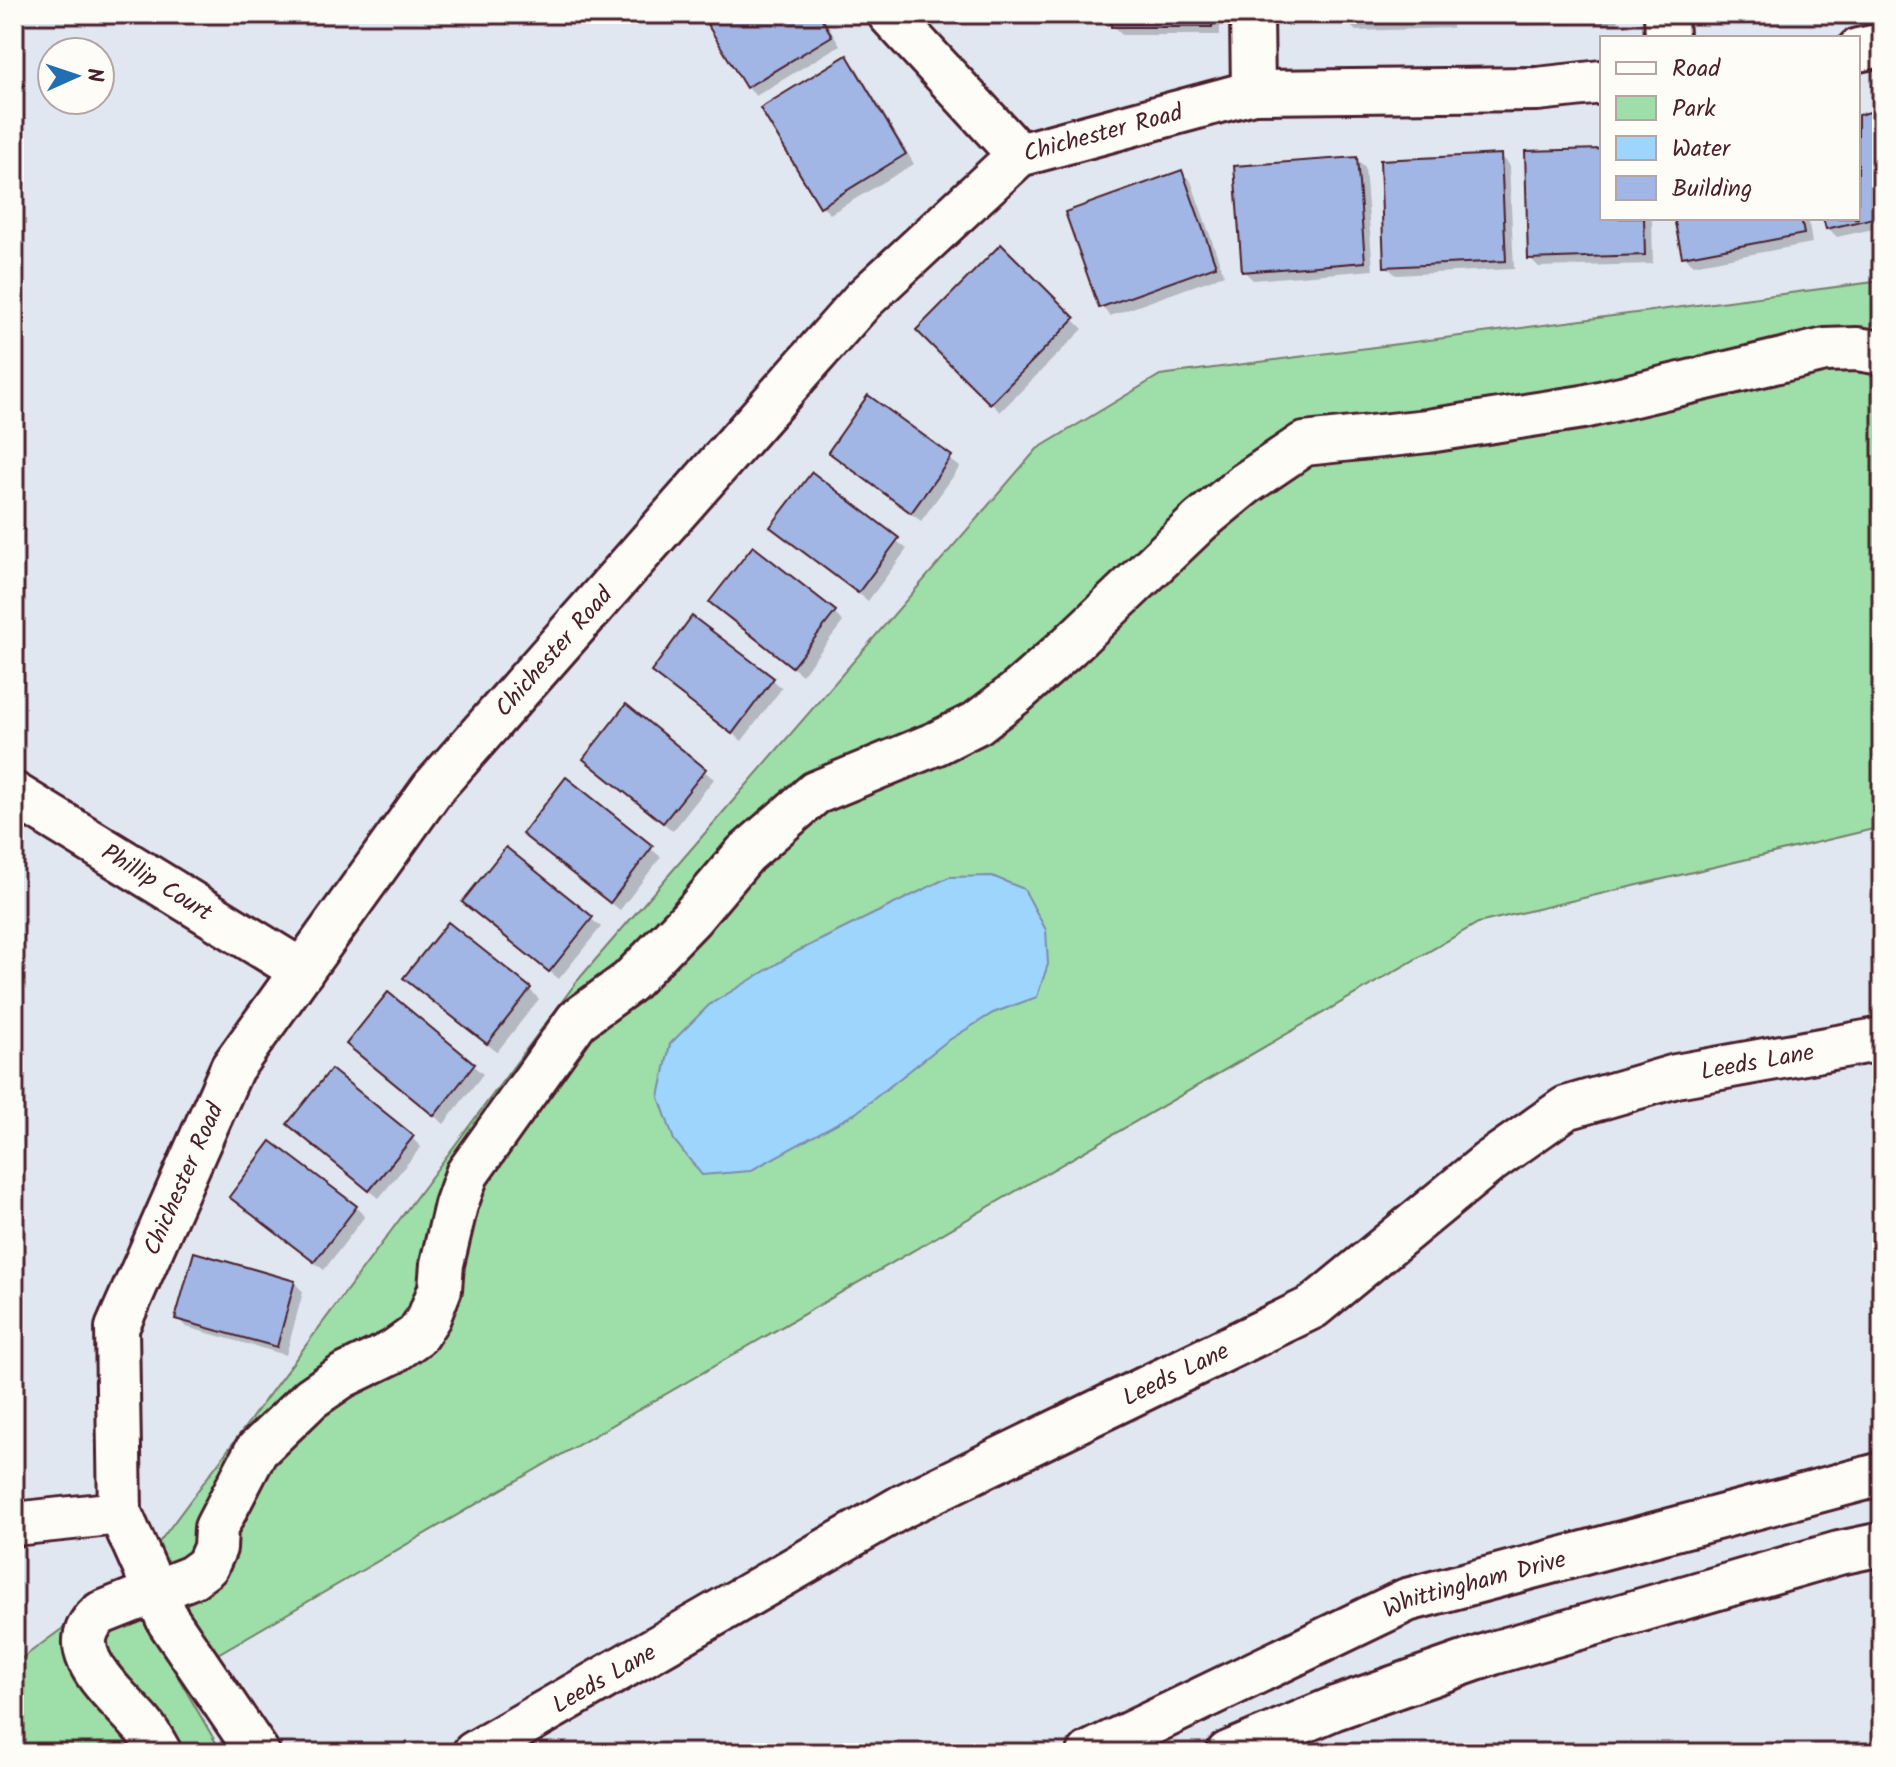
<svg xmlns="http://www.w3.org/2000/svg" width="1896" height="1767" font-family="Kalam,sans-serif">
  <rect width="100%" height="100%" fill="#e1e7f1"/>
  <filter id="ink" filterUnits="userSpaceOnUse"><feTurbulence type="fractalNoise" baseFrequency=".0125" numOctaves="2"/><feDisplacementMap in="SourceGraphic" scale="16" xChannelSelector="R" yChannelSelector="G"/><feConvolveMatrix kernelMatrix="1 2 1 2 8 2 1 2 1" color-interpolation-filters="sRGB"/></filter>
  <g filter="url(#ink)">
    <!-- green -->
    <path fill="#9edea8" stroke="#747e6a" stroke-width="2" d="M1882 281V827L1478 923 178 1677 222 1753H14V1664L134 1576 578 980 1037 449 1160 375Z"/>
    <!-- water -->
    <path fill="#9dd5fc" stroke="#7c8ca8" stroke-width="2" d="M992 876 1024 889 1046 930 1048 964 1037 997 993 1013 946 1042 856 1113 750 1171 702 1175 674 1140 659 1097 670 1044 709 1005 798 951 949 877Z"/>
    <!-- shadow -->
    <path fill="#0003" d="M703 14H821L840 45 756 96 747 87Z
      M1113 14H1220V35H1122L1113 26Z
      M1347 14H1451L1452 28 1356 31 1347 22Z
      M1511 14H1618V23L1520 26Z
      M847 58 856 67 914 164 830 214 821 205Z
      M1882 111V227L1837 237 1828 228 1825 218H1858V117Z
      M1602 151V218H1652L1653 264 1539 267 1530 258Z
      M1500 156 1509 165 1514 269 1396 275 1386 266Z
      M1356 159 1365 168 1373 270 1253 280 1244 271Z
      M1181 172 1191 181 1224 275 1110 316 1101 306Z
      M1677 218H1808L1812 243 1693 265 1684 256Z
      M1001 247 1083 329 1000 412 918 330Z
      M869 398 960 467 921 521 839 460Z
      M812 475 907 549 868 601 782 535Z
      M721 611 834 613 843 622 802 675Z
      M653 672 773 680 782 688 742 741Z
      M626 707 714 779 673 831 594 767Z
      M567 780 661 857 620 910 534 843Z
      M506 849 601 927 559 979 474 911Z
      M415 987 530 990 539 999 497 1052Z
      M388 995 483 1074 444 1124 357 1053Z
      M298 1133 412 1138 421 1147 379 1198Z
      M231 1197 356 1207 365 1216 324 1270Z
      M294 1282 303 1292 286 1355 186 1327 177 1318Z"/>
    <!-- building -->
    <path fill="#a1b6e4" stroke="#4a1f2b" stroke-width="2" d="M701 14H819L832 36 746 88Z
      M1111 14H1212V27H1111Z
      M1345 14H1443V20L1345 23Z
      M1509 14H1610V15L1509 18Z
      M847 55 906 154 820 207 760 108Z
      M1882 109V216L1826 229 1823 218H1858V115Z
      M1602 149V218H1644L1645 255 1528 259 1525 151Z
      M1501 154 1506 261 1384 267 1380 160Z
      M1357 157 1365 262 1242 272 1234 166Z
      M1182 170 1216 266 1099 308 1065 212Z
      M1674 218H1801L1804 234 1682 257Z
      M1001 244 1075 318 990 404 916 330Z
      M868 395 952 456 911 513 828 452Z
      M812 472 899 538 858 593 770 527Z
      M753 546 836 611 792 667 709 602Z
      M692 616 774 678 732 734 651 672Z
      M626 704 706 769 663 823 583 759Z
      M566 777 653 846 610 903 522 834Z
      M506 847 593 917 549 972 462 902Z
      M448 922 531 988 487 1044 403 978Z
      M388 992 475 1064 434 1116 346 1044Z
      M331 1069 414 1136 369 1191 287 1124Z
      M271 1141 357 1206 314 1262 229 1197Z
      M194 1252 295 1281 277 1347 175 1319Z"/>
    <g fill="none" stroke-linecap="round" stroke-linejoin="round">
      <defs>
        <g id="minor">
          <path d="M889 14 1019 155"/>
          <path d="M1252 14 1253 92"/>
          <path d="M1666 14 1667 38"/>
          <path d="M1858 50 1882 45"/>
          <path id="s1" d="M14 794 302 971"/>
          <path d="M14 1524 120 1513"/>
          <path d="M160 1753C155 1744 150 1734 143 1726 120 1697 55 1650 101 1613L192 1577 207 1566 215 1548 216 1528 256 1451 311 1398 343 1376 393 1352 417 1335 429 1317 440 1289 442 1264 456 1205 467 1174 577 1020 629 982 691 918 745 854 815 793 937 743 977 723 1016 693 1069 646 1200 521 1245 484 1304 444 1428 431 1583 407 1825 350 1857 349 1882 353"/>
          <path id="s2" d="M258 1753 169 1622 120 1513 117 1328 232 1068 433 788 863 300 1019 155 1253 92 1537 89 1602 82"/>
          <path id="s3" d="M474 1753 903 1506 1313 1307 1488 1163 1566 1108 1676 1076 1882 1039"/>
          <path id="s4" d="M1089 1753 1407 1600 1882 1474"/>
          <path d="M1228 1753 1335 1708 1493 1653 1839 1553 1882 1544"/>
        </g>
      </defs>
      <!-- minor casing -->
      <use href="#minor" stroke="#4a1f2b" stroke-width="48"/>
      <!-- minor -->
      <use href="#minor" stroke="#fdfcf7" stroke-width="42"/>
    </g>
  </g>
  <g text-anchor="middle" stroke-width="8" stroke-linejoin="round" paint-order="stroke">
    <!-- street labels -->
    <g font-size="24" fill="#4a1f2b" stroke="#fdfcf7">
      <text dy="8" stroke="none"><textPath href="#s2" startOffset="2042">Chichester Road</textPath></text>
      <text dy="8" stroke="none"><textPath href="#s2" startOffset="1274">Chichester Road</textPath></text>
      <text dy="8" stroke="none"><textPath href="#s1" startOffset="168">Phillip Court</textPath></text>
      <text dy="8" stroke="none"><textPath href="#s3" startOffset="1470">Leeds Lane</textPath></text>
      <text dy="8" stroke="none"><textPath href="#s2" startOffset="626">Chichester Road</textPath></text>
      <text dy="8" stroke="none"><textPath href="#s3" startOffset="798">Leeds Lane</textPath></text>
      <text dy="8" stroke="none"><textPath href="#s4" startOffset="422">Whittingham Drive</textPath></text>
      <text dy="8" stroke="none"><textPath href="#s3" startOffset="150">Leeds Lane</textPath></text>
    </g>
  </g>
  <!-- margin -->
  <rect width="1896" height="1767" fill="none" stroke="#fdfcf7" stroke-width="48"/>
  <rect x="24" y="24" width="1848" height="1719" fill="none" stroke="#4a1f2b" stroke-width="3" filter="url(#ink)"/>
  <!-- legend -->
  <rect x="1600" y="36" width="260" height="184" fill="#fdfcf7" stroke="#b5a4a5" stroke-width="2"/>
  <rect x="1616" y="62" width="40" height="12" fill="#fdfcf7" stroke="#b5a4a5" stroke-width="2"/>
  <text x="1672" y="76" font-size="24" fill="#4a1f2b">Road</text>
  <rect x="1616" y="96" width="40" height="24" fill="#9edea8" stroke="#b5a4a5" stroke-width="2"/>
  <text x="1672" y="116" font-size="24" fill="#4a1f2b">Park</text>
  <rect x="1616" y="136" width="40" height="24" fill="#9dd5fc" stroke="#b5a4a5" stroke-width="2"/>
  <text x="1672" y="156" font-size="24" fill="#4a1f2b">Water</text>
  <rect x="1616" y="176" width="40" height="24" fill="#a1b6e4" stroke="#b5a4a5" stroke-width="2"/>
  <text x="1672" y="196" font-size="24" fill="#4a1f2b">Building</text>
  <!-- north arrow -->
  <g transform="translate(76 76) rotate(87)"><circle r="38" fill="#fdfcf7" stroke="#b5a4a5" stroke-width="2"/>
  <path d="M0-6L14 30L0 20L-14 30Z" fill="#1f6fb2"/>
  <text y="-12" font-size="22" font-weight="bold" text-anchor="middle" fill="#4a1f2b">N</text>
  </g>
</svg>
